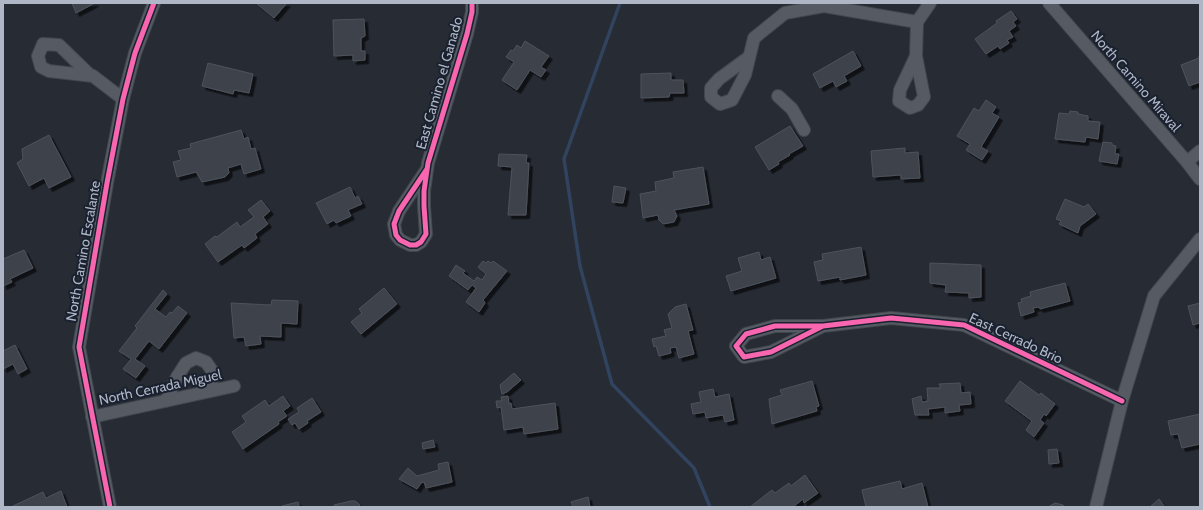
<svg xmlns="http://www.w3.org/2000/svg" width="1203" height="510" font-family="Cabin,sans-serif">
  <defs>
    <filter id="shadow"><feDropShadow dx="3.5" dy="3.5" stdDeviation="0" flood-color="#0009"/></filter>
  </defs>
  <rect width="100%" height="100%" fill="#262b34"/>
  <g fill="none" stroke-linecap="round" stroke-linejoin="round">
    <!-- stream -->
    <path stroke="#32435f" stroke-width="3.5" d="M620 3 564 159 580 266 612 384 694 468 710 507"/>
  </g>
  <!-- building -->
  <path fill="#3e424b" stroke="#4e535c" filter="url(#shadow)" d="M72 3H95L76 13Z
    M256 3H287L274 18Z
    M1011 11 1017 19 1013 22 1016 26 1009 31 1013 37 1007 40 1009 43 1000 49 998 46 986 54 975 39 997 23 996 21Z
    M364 19 365 36 361 38V51H365V60L353 61V55L334 56 333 20Z
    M525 41 549 56 541 67 546 70 541 77 530 70 517 90 502 80 514 62 506 57 511 50 513 51 517 45 521 48Z
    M853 51 861 66 844 76 847 81 836 87 833 81 820 88 813 74Z
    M1200 55V82L1189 86 1181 65 1199 58V56Z
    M208 63 253 74 249 93 234 90 233 94 202 86Z
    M671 73V80H683L684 93H670L669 97 641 98V74Z
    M986 100 996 107 992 113 999 117 981 147 988 151 982 160 966 150 970 144 957 136 974 108 979 111Z
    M1070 111 1078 112V114L1088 116V121L1100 122 1098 139 1086 137 1085 142 1055 139 1059 113 1069 114Z
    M790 126 803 146 789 154 790 155 778 162 779 164 769 170 755 147Z
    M241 130 244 139 248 137 251 149 255 148 261 169 244 174 241 164 228 168 229 173 225 177 202 182 196 172 177 177 173 162 181 160 178 151 191 148 190 144Z
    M49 135 71 177 49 188 44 178 29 186 17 163 23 159 22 149Z
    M1103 142 1112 143V145L1116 146 1115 154H1119L1117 164 1099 161Z
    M905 148V153L918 152 920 178 901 179V175L873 177 871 151Z
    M499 154 527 155 526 163H529L526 215H508L512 167 498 166Z
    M703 167 709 204 674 210 677 216 674 222 663 224 659 220 658 215 643 218 640 194 656 191 655 182 674 178 673 172Z
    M614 186 626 188 623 203 612 202Z
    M350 187 355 198 358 196 362 204 348 210 351 216 336 223 334 220 327 224 316 203Z
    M1065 199 1084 207 1088 204 1096 214 1080 226 1078 233 1059 224 1061 221 1056 219Z
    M261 200 270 211 263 217 268 224 255 234 257 238 244 248 242 245 218 262 205 244 215 236 217 237 237 222 240 227 254 217 248 210Z
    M861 247 866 275 840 280V277L818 281 814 262 823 260 822 254Z
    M24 250 33 268 10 279 12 282 3 286V259Z
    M759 252 761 260 770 257 776 278 731 291 726 276 742 271 738 258Z
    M483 261 486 263 488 261 491 263 493 261 507 271 483 300 485 303 479 312 466 302 476 288 472 285 468 290 449 276 456 265 465 271 463 273 474 281 477 277 482 280 486 274 478 267Z
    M930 263 981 265V297L969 298V293L945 292 946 285 930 283Z
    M1065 283 1070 301 1040 309 1039 307 1033 308 1034 312 1021 316 1018 303 1022 302 1021 299 1031 296 1030 292Z
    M384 288 397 304 361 334 351 322 362 313 359 309Z
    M163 290 167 294 155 309 166 317 170 312 172 313 178 306 187 313 159 349 149 341 135 359 145 366 136 378 123 369 131 359 119 351 137 328 135 326Z
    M272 300 298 301 297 324 281 323V337L260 336 261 344 246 346 244 337 234 338 231 303 271 305Z
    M1200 303V323L1193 325 1188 306Z
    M686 304 693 330 688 331 694 354 679 358 676 347 670 348 671 353 659 356 656 346 654 347 652 339 666 336 664 330 672 328 668 314 675 307Z
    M15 345 27 369 18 374 13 364 3 369V351Z
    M514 373 521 380 507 392 502 394 500 385Z
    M812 381 819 406 816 407 817 411 772 424 769 399 782 395 780 390Z
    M1020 381 1039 395 1041 393 1055 404 1046 416 1044 414 1040 420 1044 423 1034 437 1026 430 1032 421 1005 401Z
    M960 383 961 393 970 392 971 404 959 405 960 411 945 413V407L928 409 929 415H915L912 399 921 396 922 402 928 401 927 388H941L939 384Z
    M713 389 715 397 729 394 734 420 725 422 723 415 706 418 705 412 693 414 691 404 701 402 699 392Z
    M283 396 290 406 283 411 287 416 278 422 279 424 243 449 232 432 246 422 242 416 265 400 269 406Z
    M508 396 509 404 511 403 512 409 555 403 558 429 524 434 523 427 504 430 501 407 497 408 496 401H502L501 397Z
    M312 398 321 412 307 421 308 423 299 429 295 423 292 425 288 419 299 412 297 408Z
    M1200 414V444L1182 448 1178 434 1171 435 1168 421Z
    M433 440 435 447 423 449 422 443Z
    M1057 449 1059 463 1049 464 1048 450Z
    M448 462 452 482 426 488 424 482 421 483 417 489 399 479 408 468 417 476 439 470 438 464Z
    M805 475 818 493 804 503 803 499 793 507H750L772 490 775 493 789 483 791 486Z
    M900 481 902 489 922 483 928 507H866L862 490Z
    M61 491 67 507H14L13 506 43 492 46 498Z
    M588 497 590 507H573L571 502Z
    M1159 499 1165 507H1150Z
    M351 501H355L359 504 360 507H334V505Z
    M298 502 299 507H282V506Z
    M1055 503 1063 505 1064 507H1048Z"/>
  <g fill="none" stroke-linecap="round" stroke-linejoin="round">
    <defs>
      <path id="minor" d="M1049 3 1187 162 1200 179
        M916 56 924 97 918 105 910 108 899 101 900 90 916 56 917 22
        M749 57 719 79 711 88V97L720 104 732 100 745 75 754 38 785 13 824 6 917 22 930 3
        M93 76 49 71 41 67 38 56 43 44 59 45 90 75 93 76 123 99
        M778 96 792 109 804 130
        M1187 162 1200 151
        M427 169 399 211 394 224 396 235 400 240 410 245H416L421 242 426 234 424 206V191L428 163 467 34 472 12V3
        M823 326H775L746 334 736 346 744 357 771 352 823 326 891 318 964 325 1122 401
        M166 401 177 377 186 363 196 358 206 362 213 372 212 381 205 392
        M92 417 234 386
        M110 507 79 347 107 183 123 99 135 53 154 3
        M1096 507 1122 401 1154 296 1200 239"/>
    </defs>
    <!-- minor casing -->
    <use href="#minor" stroke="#42464d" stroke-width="14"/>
    <!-- minor -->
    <use href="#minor" stroke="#565a63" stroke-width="12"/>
    <defs>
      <path id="cycleway" d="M427 169 399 211 394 224 396 235 400 240 410 245H416L421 242 426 234 424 206V191L428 163 467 34 472 12V3
        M823 326H775L746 334 736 346 744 357 771 352 823 326 891 318 964 325 1122 401
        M110 507 79 347 107 183 123 99 135 53 154 3"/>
    </defs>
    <!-- cycleway casing -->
    <use href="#cycleway" stroke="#1a212f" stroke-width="8"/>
    <!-- cycleway -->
    <use href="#cycleway" stroke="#f766af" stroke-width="5"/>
  </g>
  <g text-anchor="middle" stroke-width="4" stroke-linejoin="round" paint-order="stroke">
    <!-- street labels -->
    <g font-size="14" fill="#afb7c7" stroke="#1a212f">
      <text transform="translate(1136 81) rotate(49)" y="5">North Camino Miraval</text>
      <text transform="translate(439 83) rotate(-74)" y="5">East Camino el Ganado</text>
      <text transform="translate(83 251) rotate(-80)" y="5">North Camino Escalante</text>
      <text transform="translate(1016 338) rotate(25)" y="5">East Cerrado Brio</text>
      <text transform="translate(160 387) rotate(-12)" y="5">North Cerrada Miguel</text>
    </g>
  </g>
  <!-- border -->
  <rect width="1203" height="510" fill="none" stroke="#afb7c7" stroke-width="8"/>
</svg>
